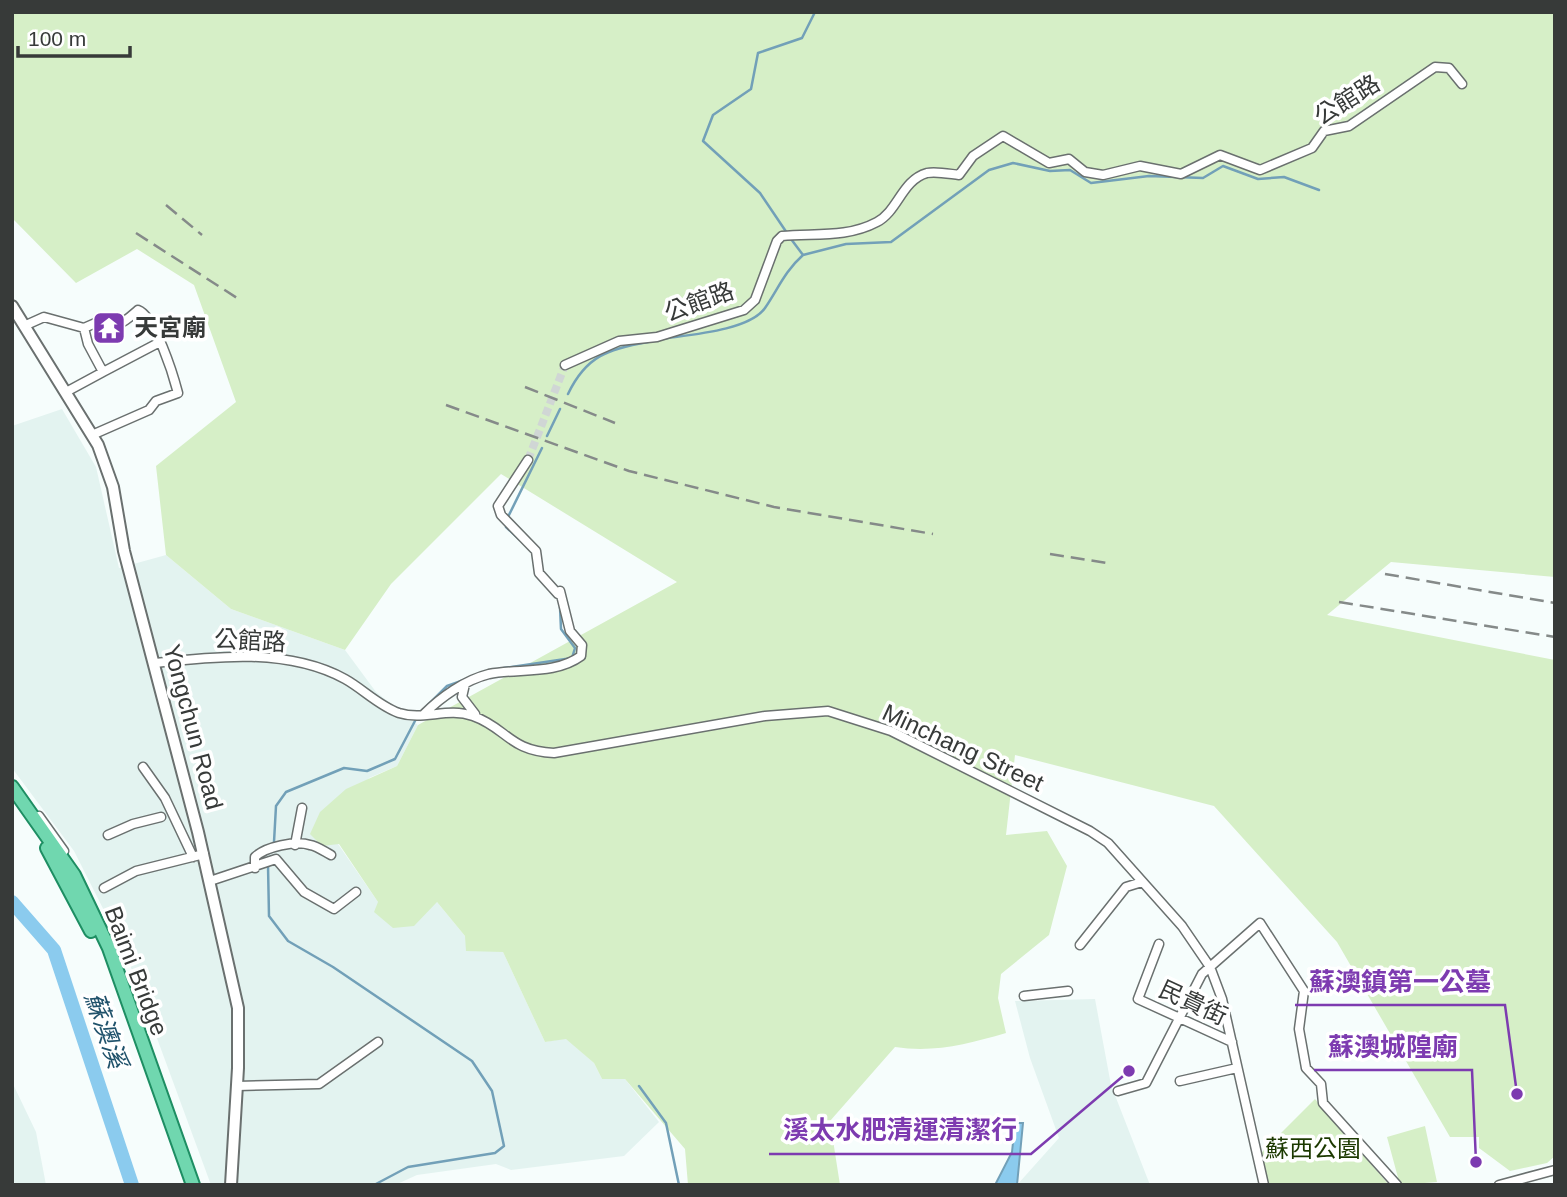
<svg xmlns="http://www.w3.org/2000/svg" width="1567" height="1197" font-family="Arial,'Noto Sans TC',sans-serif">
  <rect width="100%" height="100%" fill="#f6fdfc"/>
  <!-- built -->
  <path fill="#e3f3f0" d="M62 409 96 467 119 568 166 555 231 609 345 650 376 692 418 725 397 766 369 778 338 844 378 902H437L465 936 503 952 545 1042 566 1038 594 1063 602 1079H625L659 1122 624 1156 511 1170 496 1164 417 1175 395 1185H211L126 954 74 851 12 768V426Z
    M1095 999 1111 1085 1150 1185H1017L1059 1138 1030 1058 1015 1001Z
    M12 1082 36 1132 46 1185H12Z"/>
  <!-- green -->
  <path fill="#d6efc7" d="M12 12H1555V577L1391 562 1327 615 1555 660V1156L1547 1163 1510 1171 1479 1148V1137H1450L1337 942 1214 806 1015 755 1006 835 1047 831 1067 866 1049 935 1001 974 998 998 1006 1033C968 1044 934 1053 895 1047L830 1121 840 1185H688L685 1149 625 1079H602L594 1063 566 1039 545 1042 503 952 466 951 465 936 437 902 414 926 393 928 374 912 378 902 339 844 322 846 310 834 320 812 346 789 397 766 418 725 677 582 501 474 391 584 345 650 231 609 166 555 156 466 236 402 194 285 137 249 76 283 12 218Z
    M1315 1099 1389 1185H1267L1260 1154Z
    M1425 1126 1437 1182 1400 1185 1387 1137Z"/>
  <!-- water -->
  <path fill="#8bcbee" stroke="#72a0b8" stroke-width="2" d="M1015 1123H1023L1017 1185H995L1012 1152Z"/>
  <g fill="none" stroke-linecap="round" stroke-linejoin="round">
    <!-- stream -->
    <path stroke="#72a0b8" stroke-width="2.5" d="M787 233 760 193 703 141 713 115 751 89 758 53 802 38 815 12
      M803 255 846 244 891 242 989 170 1013 163 1050 171 1070 170 1091 183 1149 176 1203 178 1223 166 1258 179 1284 177 1319 190
      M661 339C687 335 749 331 765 308 778 289 785 271 803 255L791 239
      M568 394C586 356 608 349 648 342
      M547 436 560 409
      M508 517 542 448
      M506 527 519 539
      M504 668 572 658 575 648 561 629 560 607
      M427 706 447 686 464 680
      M274 842 276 806 286 792 344 768 367 771 395 759 416 719
      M268 865 269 916 288 941 333 967 472 1061 492 1091 504 1146 495 1153 408 1167 374 1185
      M639 1086 666 1123 679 1185"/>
    <!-- river -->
    <path stroke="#8bcbee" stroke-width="14" d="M12 902 54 950 132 1185"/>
    <!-- street-tunnel -->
    <path stroke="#d0d6d5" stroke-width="8" stroke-dasharray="8 4" stroke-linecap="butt" d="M528 460 565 365"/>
    <defs>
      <path id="street" d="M24 326 44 317 84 328 100 321C120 328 123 323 138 310 155 316 173 374 178 393L156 401 149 410 92 435
        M565 365 619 341 657 337 744 310 755 300 777 241 782 236C815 233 847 238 877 222 898 211 902 180 927 173 936 171 950 174 959 175L973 156 1003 136 1049 163 1069 159 1085 172 1103 175 1140 166 1181 174 1220 155 1260 170 1312 148 1324 131 1349 126 1435 67 1449 68 1462 84
        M103 372 160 342
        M66 392 103 372 88 344 84 328
        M155 663C216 656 288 648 345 679 363 689 379 706 399 713 424 721 447 707 473 716 507 728 509 751 554 753L765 716 828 711 891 731 1090 831 1108 843 1182 926 1210 967 1222 999 1264 1185
        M465 684 462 697 475 714
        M424 714C441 697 465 680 489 674 519 668 555 675 581 656L582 645 570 631 560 591 558 594 539 573 536 551 501 515 498 506 528 460
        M143 767 165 798 193 857
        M39 816 64 851
        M108 835 133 824 161 817
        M295 845 302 808
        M255 868V857C265 847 296 840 310 845 317 846 325 852 331 855
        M210 881 276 859 304 892 334 909 356 892
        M104 888 136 871 204 854
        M1159 944 1138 999 1232 1042
        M1080 945 1126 887 1142 882
        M1024 996 1068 991
        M1180 1081 1237 1068
        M237 1086 319 1084 378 1042
        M1118 1091 1146 1083 1202 974 1260 923 1304 991 1299 1029 1306 1068 1321 1084 1323 1103 1397 1185
        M1499 1185 1555 1170"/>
      <path id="secondary" d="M12 306 98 445 113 487 124 551 198 832 238 1008V1068L231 1185"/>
      <path id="primary" d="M12 787 74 875 109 948 193 1185
        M47 848 91 931"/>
    </defs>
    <!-- street casing -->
    <use href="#street" stroke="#6a706f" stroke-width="11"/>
    <!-- secondary casing -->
    <use href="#secondary" stroke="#6a706f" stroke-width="14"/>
    <!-- primary casing -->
    <use href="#primary" stroke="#1e8e63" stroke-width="16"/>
    <!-- street -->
    <use href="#street" stroke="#fff" stroke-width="8"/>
    <!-- secondary -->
    <use href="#secondary" stroke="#fff" stroke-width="10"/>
    <!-- primary -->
    <use href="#primary" stroke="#70d7af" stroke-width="12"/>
    <!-- rail -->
    <path stroke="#858a89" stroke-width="2.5" stroke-dasharray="14 7" stroke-linecap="butt" d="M166 205 202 235
      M136 233 237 298
      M525 387 615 423
      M446 405 629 471 774 507 933 534
      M1050 554 1107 563
      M1385 574 1555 603
      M1339 602 1555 637"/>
  </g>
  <!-- icons -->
  <defs>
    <symbol id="temple-square" viewBox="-11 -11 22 22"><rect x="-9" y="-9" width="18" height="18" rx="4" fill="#7d3bb0" stroke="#fff"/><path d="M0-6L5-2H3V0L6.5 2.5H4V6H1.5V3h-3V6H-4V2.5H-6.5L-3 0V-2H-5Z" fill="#fff"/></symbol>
  </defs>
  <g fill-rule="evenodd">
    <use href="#temple-square" x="90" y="309" width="38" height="38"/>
  </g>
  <g text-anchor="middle" stroke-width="7" stroke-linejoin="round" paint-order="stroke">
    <!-- street labels -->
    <g font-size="24" fill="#373a39" stroke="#fff">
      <text transform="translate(1347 100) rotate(-32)" y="8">公館路</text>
      <text transform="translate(699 302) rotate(-20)" y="8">公館路</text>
      <text transform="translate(250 641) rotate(3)" y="8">公館路</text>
      <text transform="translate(193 727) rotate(75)" y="8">Yongchun Road</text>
      <text transform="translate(963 748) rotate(25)" y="8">Minchang Street</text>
      <text transform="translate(136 971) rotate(69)" y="8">Baimi Bridge</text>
      <text transform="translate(1193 1003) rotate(25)" y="8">民貴街</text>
    </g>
    <!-- poi labels -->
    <g font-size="24" font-weight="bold" fill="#373a39" stroke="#fff" text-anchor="start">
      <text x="134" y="336">天宮廟</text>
    </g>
    <!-- park labels -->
    <g font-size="24" fill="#1c3900" stroke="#fff">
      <text x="1313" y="1157">蘇西公園</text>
    </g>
    <!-- water labels -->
    <g font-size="26" font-style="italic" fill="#20526b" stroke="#fff">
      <text transform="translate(106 1030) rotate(71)" y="9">蘇澳溪</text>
    </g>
  </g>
  <!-- callouts -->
  <path fill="none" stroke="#7d3bb0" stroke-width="2.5" d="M1517 1094L1505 1005H1295M1476 1162L1472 1070H1314M1129 1071L1031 1154H769"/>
  <g fill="#7d3bb0" stroke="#fff" stroke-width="2.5">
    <circle cx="1517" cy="1094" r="7"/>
    <circle cx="1476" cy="1162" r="7"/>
    <circle cx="1129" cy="1071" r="7"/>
  </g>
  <g font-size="26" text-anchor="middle" font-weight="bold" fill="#7d3bb0" stroke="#fff" stroke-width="7" stroke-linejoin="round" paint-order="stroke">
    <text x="1400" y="991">蘇澳鎮第一公墓</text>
    <text x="1393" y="1056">蘇澳城隍廟</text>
    <text x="900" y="1139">溪太水肥清運清潔行</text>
  </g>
  <!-- border -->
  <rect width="1567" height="1197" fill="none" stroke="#373a39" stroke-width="28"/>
  <!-- scale -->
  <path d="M18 46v10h112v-10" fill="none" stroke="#373a39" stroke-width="3.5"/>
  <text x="28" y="46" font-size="21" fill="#373a39" stroke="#ffffff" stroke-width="5" paint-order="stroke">100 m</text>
</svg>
